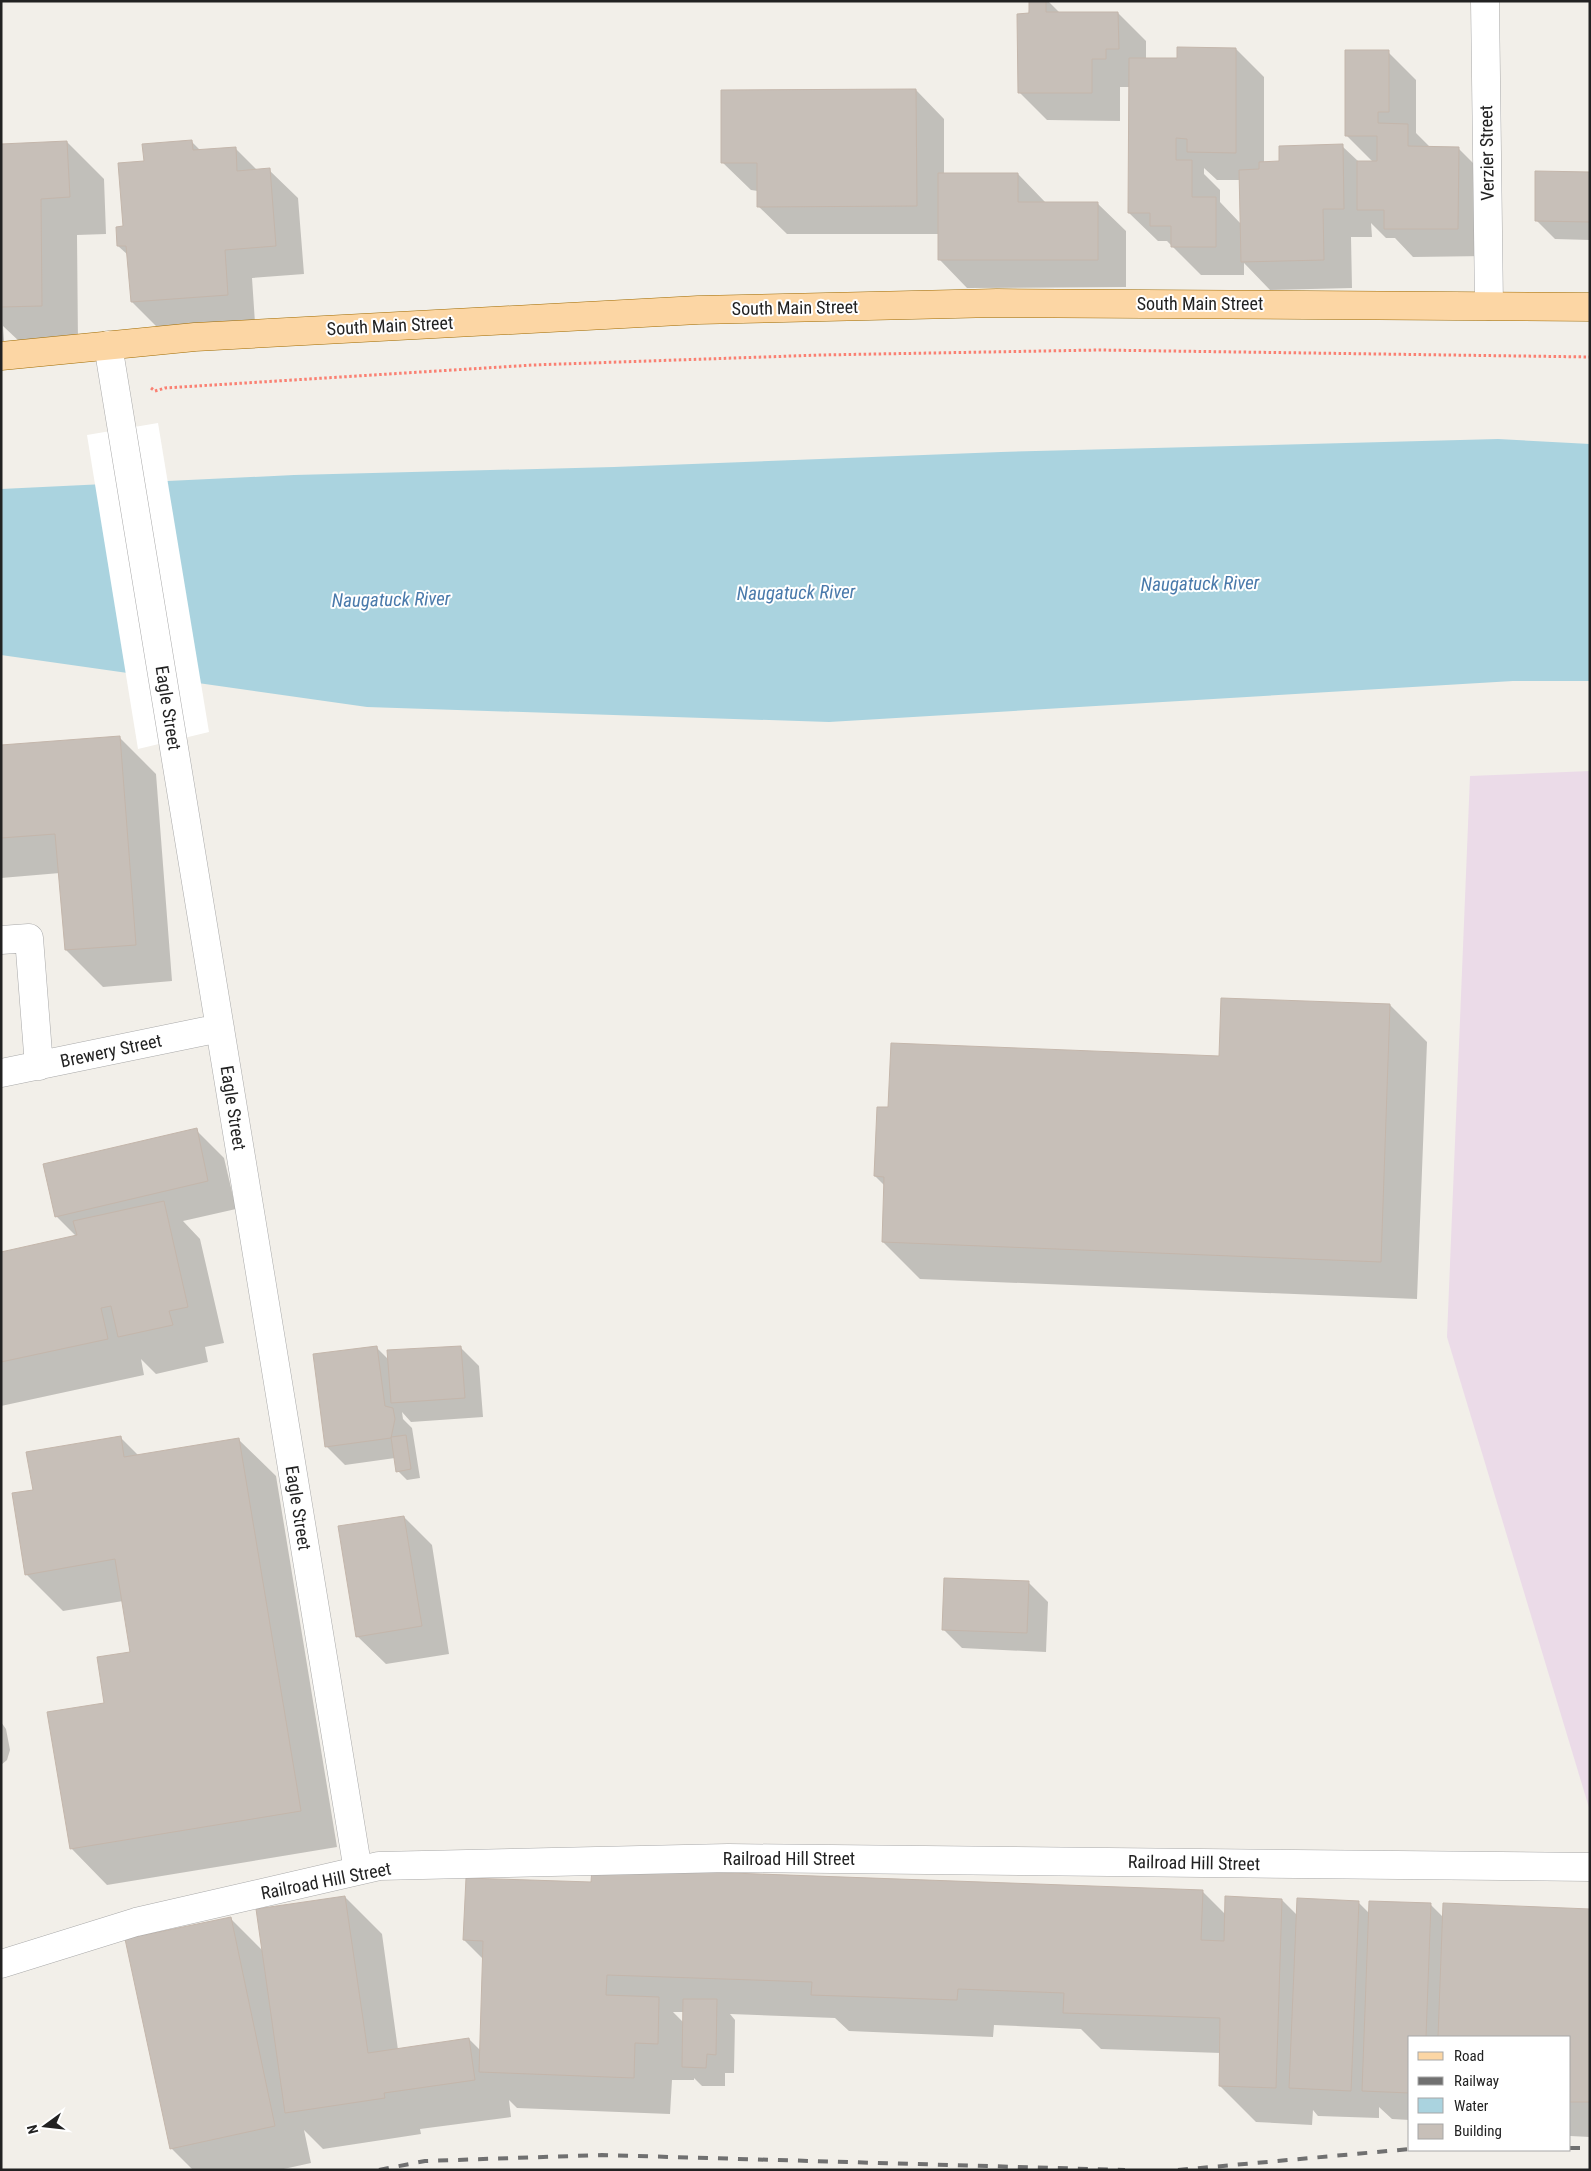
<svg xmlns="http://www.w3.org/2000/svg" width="1591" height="2171" font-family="'Roboto Condensed',sans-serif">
  <rect width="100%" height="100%" fill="#f2efe9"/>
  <!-- industrial -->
  <path fill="#ebdbe8" d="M1590 771V1811L1447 1337 1470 776Z"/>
  <!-- water -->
  <path fill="#aad3df" d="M1498 439 1590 444V681H1513L829 722 367 707 1 655V489L294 475 614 467 1001 452Z"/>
  <!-- pier -->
  <path fill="#fff" d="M158 423 209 732 138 749 87 435Z"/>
  <!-- shadow -->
  <path fill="#0003" fill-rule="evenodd" d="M1030 1H1048L1060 13H1118L1146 41V60H1178L1236 49 1264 77V163L1281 162 1342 146 1359 162H1373L1346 135 1388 52 1416 80V133L1431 148H1458L1486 176V256L1413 257 1395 238H1386L1371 223 1372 237H1351L1352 288 1270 290 1244 263V275H1201L1167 241H1158L1129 213 1130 87H1120V121L1047 120 1019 92ZM1204 168 1217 180H1240L1241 224 1220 202V190L1204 174Z
    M916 90 944 119V174H1018L1046 203H1097L1126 231V287L967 288 939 259V234H787L758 206V191L751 190 722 162Z
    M67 142 104 179 106 234 77 235 78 343H21L3 326 4 341H1V145Z
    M192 142 201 151 235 148 258 171 269 170 298 198 304 274 252 278 255 323 160 330 132 302 128 255 118 246 145 162Z
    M1590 173V240L1555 239 1536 220Z
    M119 737 156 774 172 981 103 987 66 950 60 873 1 878V747Z
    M1390 1005 1427 1042 1417 1299 920 1279 883 1242 885 1186 875 1176 889 1109 1220 1057Z
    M196 1130 224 1158 236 1209 183 1221 200 1239 224 1343 205 1347 208 1362 156 1374 141 1359 144 1375 1 1406V1253L77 1237 56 1216Z
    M460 1347 479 1366 483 1417 411 1422 402 1412 403 1419 412 1428 420 1478 407 1480 398 1471 395 1458 345 1465 326 1446 377 1348 389 1360Z
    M120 1437 139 1456 239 1440 276 1476 337 1847 107 1885 71 1848 106 1704 132 1653 123 1601 63 1611 26 1574Z
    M404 1517 432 1545 449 1654 386 1664 357 1636Z
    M1029 1583 1048 1602 1046 1652 962 1648 943 1629Z
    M1 1722 6 1729 10 1750 7 1760 1 1765Z
    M592 1884 1202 1891 1226 1915 1282 1900 1298 1916 1358 1902 1370 1914 1430 1904 1443 1917 1590 1910V2137L1570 2136V2037H1410V2120L1392 2119 1379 2107V2118L1318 2116 1313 2110 1312 2125 1256 2122 1220 2086 1221 2053 1101 2049 1081 2029 994 2025 993 2037 849 2031 835 2018 730 2014 735 2020 734 2073H725V2086H702L694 2078V2080H672L670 2114 517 2108 509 2100 511 2117 420 2129 421 2134 323 2149 304 2130 311 2163 279 2170H193L171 2148 230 1918 263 1951 345 1897 382 1934 398 2050 469 2039 481 2051 484 1960 464 1940ZM673 2012H684V2023Z"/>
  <!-- building -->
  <path fill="#c7bfb8" stroke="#c4b6ab" d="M1029 1H1046V12H1118L1119 49H1106V59H1092V93H1018L1017 14 1029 13Z
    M1177 47 1236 48V153L1187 152V139L1176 138V160H1192V197H1216V247H1171V226H1150V213H1128L1129 58H1177Z
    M1345 50H1389V112H1378V123L1408 124V146L1459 147 1458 229H1384V210H1357V161H1377V136H1345Z
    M916 89 917 206 757 207V163H721V90Z
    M192 140 193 150 236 147 237 171 270 168 276 246 225 250 228 295 131 302 126 246H117L116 227 123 226 118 163 144 161 142 144Z
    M67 141 70 197 41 199 42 306 1 307V144Z
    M1343 144 1344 209H1323L1324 260 1241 262 1239 170 1259 169V162L1279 161V146Z
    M1535 171 1590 172V222L1535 221Z
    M938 173H1018V202H1098V260H938Z
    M120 736 136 945 65 950 55 834 1 838V745Z
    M1221 998 1390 1004 1381 1262 882 1242 884 1177 874 1176 877 1107H888L891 1043 1219 1056Z
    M197 1128 208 1181 55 1217 43 1164Z
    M164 1201 188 1307 169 1311 173 1325 118 1337 111 1306 101 1308 108 1339 1 1362V1252L77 1235 73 1221Z
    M377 1346 385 1406 393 1408 395 1419 391 1438 325 1447 313 1354Z
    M461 1346 465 1398 391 1403 387 1350Z
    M406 1435 411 1469 396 1472 391 1437Z
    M121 1436 124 1457 239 1438 301 1811 70 1849 47 1712 104 1703 97 1657 130 1652 115 1559 25 1575 12 1493 33 1490 26 1452Z
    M404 1516 422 1626 356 1637 338 1526Z
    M944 1578 1029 1581 1027 1633 942 1630Z
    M592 1868 1203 1890 1201 1940 1224 1941 1225 1896 1282 1899 1276 2088 1219 2086 1220 2018 1063 2013 1064 1993 958 1989 957 2000 811 1995 812 1982 607 1975 606 1995 659 1997 658 2044 635 2043 634 2078 479 2072 483 1941 463 1940 466 1878 591 1882Z
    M345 1896 368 2053 469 2038 475 2080 384 2093 385 2098 285 2113 256 1909Z
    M1297 1898 1359 1901 1351 2091 1289 2088Z
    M1369 1901 1431 1903 1426 2037H1410V2093L1362 2091Z
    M1443 1903 1590 1909V2102H1570V2037H1438Z
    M231 1917 275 2126 170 2149 125 1939Z
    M683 1999H717L716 2055 707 2054 706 2068 682 2067Z"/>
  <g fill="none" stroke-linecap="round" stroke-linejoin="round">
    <defs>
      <path id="minor" d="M1485 1 1489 306
        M108 345 358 1871
        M1 940 29 938 39 1066
        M1 1073 220 1028
        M1 1964 136 1922 379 1866 728 1858 1590 1867"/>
      <path id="major" d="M1 356 195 337 698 310 997 303 1590 307"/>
    </defs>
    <!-- minor casing -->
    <use href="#minor" stroke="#a9a9a9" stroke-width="29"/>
    <!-- major casing -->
    <use href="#major" stroke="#a06b00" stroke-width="29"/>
    <!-- path -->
    <path stroke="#fa8072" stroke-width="3" stroke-dasharray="2.5 2.5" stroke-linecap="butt" d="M151 388 155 391 165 388 533 365 821 355 1099 350 1590 357"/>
    <!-- minor -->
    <use href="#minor" stroke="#fff" stroke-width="28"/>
    <!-- major -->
    <use href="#major" stroke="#fcd6a4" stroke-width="28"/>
    <!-- rail -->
    <path stroke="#707070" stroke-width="4" stroke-dasharray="10 10" stroke-linecap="butt" d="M1570 2148H1590
      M379 2170 425 2161 602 2155 1125 2170
      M1178 2170 1410 2149"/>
  </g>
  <g text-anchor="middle" stroke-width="4" stroke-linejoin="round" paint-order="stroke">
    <!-- street labels -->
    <g font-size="18" fill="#222" stroke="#fff">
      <text transform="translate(1487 153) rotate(-91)" y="6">Verzier Street</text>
      <text x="1200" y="310">South Main Street</text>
      <text transform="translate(795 308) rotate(-1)" y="6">South Main Street</text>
      <text transform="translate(390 326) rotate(-3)" y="6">South Main Street</text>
      <text transform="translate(168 708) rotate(81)" y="6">Eagle Street</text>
      <text transform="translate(111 1051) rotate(-12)" y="6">Brewery Street</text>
      <text transform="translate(233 1108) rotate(81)" y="6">Eagle Street</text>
      <text transform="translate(298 1508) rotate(81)" y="6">Eagle Street</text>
      <text x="789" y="1865">Railroad Hill Street</text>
      <text transform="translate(1194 1863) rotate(1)" y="6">Railroad Hill Street</text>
      <text transform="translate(326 1881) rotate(-11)" y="6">Railroad Hill Street</text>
    </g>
    <!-- water labels -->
    <g font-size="19" font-style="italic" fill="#4a7aab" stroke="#fff">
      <text transform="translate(1200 583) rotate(-1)" y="7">Naugatuck River</text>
      <text transform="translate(796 592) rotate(-1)" y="7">Naugatuck River</text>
      <text transform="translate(391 599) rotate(-1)" y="7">Naugatuck River</text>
    </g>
  </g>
  <!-- border -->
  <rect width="1591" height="2171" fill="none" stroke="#222222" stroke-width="5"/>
  <!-- legend -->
  <rect x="1408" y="2036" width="162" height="115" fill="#ffffff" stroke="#a7a7a7"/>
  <rect x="1418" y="2052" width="25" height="8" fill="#fcd6a4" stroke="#a7a7a7"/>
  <text x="1454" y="2061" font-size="15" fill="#222222">Road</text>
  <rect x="1418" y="2077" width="25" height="8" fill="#707070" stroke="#a7a7a7"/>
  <text x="1454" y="2086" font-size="15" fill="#222222">Railway</text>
  <rect x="1418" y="2098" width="25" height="15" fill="#aad3df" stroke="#a7a7a7"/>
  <text x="1454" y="2111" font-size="15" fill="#222222">Water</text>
  <rect x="1418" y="2124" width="25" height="15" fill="#c7bfb8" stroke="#a7a7a7"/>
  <text x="1454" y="2136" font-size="15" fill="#222222">Building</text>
  <!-- north arrow -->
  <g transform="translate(45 2126) rotate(255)" stroke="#ffffff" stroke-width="4" paint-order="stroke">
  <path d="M0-4L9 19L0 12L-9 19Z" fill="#222222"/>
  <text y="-8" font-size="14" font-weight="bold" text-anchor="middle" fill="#222222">N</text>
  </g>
</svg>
